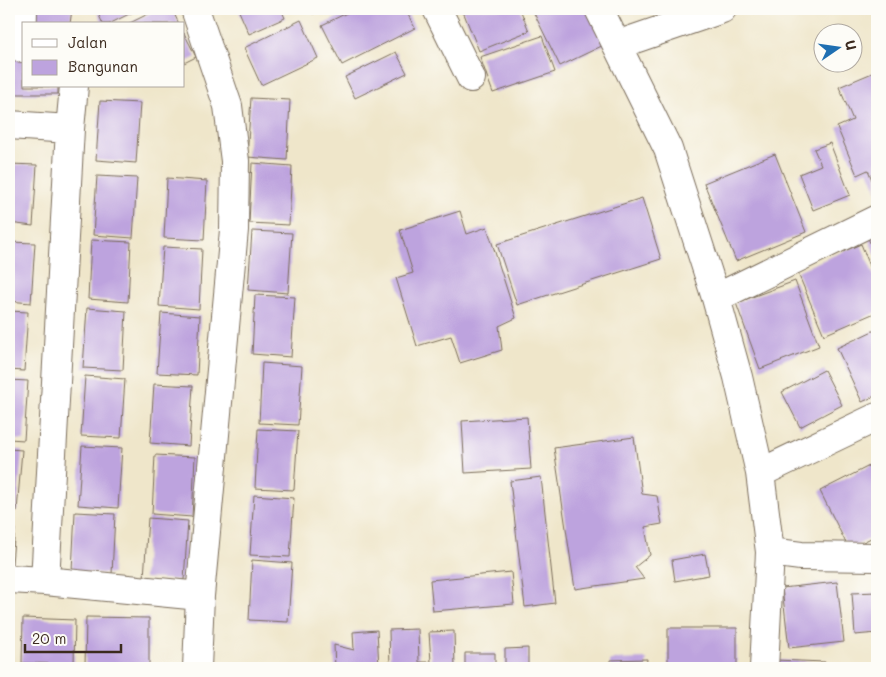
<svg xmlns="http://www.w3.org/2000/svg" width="886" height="677" font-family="Mali,sans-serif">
  <rect width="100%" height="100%" fill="#fdfcf7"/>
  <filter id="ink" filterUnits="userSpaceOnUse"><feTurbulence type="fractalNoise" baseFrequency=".02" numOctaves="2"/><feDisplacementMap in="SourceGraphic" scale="10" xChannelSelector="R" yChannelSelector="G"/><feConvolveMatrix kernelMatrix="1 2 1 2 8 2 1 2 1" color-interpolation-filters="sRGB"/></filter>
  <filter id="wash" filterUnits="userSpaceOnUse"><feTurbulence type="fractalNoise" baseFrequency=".0096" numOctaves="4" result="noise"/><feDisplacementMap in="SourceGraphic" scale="20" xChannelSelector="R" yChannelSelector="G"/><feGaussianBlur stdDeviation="1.12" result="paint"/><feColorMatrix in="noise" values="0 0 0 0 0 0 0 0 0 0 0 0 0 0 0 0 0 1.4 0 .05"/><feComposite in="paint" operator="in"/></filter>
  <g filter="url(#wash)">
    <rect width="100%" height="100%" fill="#efe6ca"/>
    <g id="blocks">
      <!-- building -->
      <path fill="#bda3de" d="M36 9H72L70 24H35Z
        M96 9H139L109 24H103Z
        M158 9H172L179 24H128Z
        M238 9H281L285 18 249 34Z
        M310 9H325L313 14Z
        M355 9H405L415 28 342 65 322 25Z
        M462 9H520L529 31 479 51Z
        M532 9H591L608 43 560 66Z
        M301 20 318 58 261 85 244 48Z
        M184 33 196 57 184 63Z
        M542 36 555 72 493 93 480 57Z
        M396 52 407 73 355 98 345 77Z
        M9 55 24 56V86H58V94H9Z
        M877 71V192L868 170 857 175 837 127 853 120 839 87Z
        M251 98 290 100 287 160 247 157Z
        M100 101 140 103 136 163 96 160Z
        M830 143 850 195 813 210 799 174 821 165 814 149Z
        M775 154 806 232 736 261 704 183Z
        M252 163 292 166 289 225 249 223Z
        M9 164 37 165 33 226 9 223Z
        M97 176 137 178 133 238 93 235Z
        M167 178 207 181 204 240 164 238Z
        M642 198 661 259 517 305 497 244Z
        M460 211 467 234 487 227 516 318 499 326 502 350 460 363 451 336 417 346 396 278 413 273 400 230Z
        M252 231 292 233 288 293 248 290Z
        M877 234V259L868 238Z
        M91 240 131 242 128 302 88 299Z
        M9 242 35 243 31 303 9 301Z
        M861 244 877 283V312L824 335 797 271Z
        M163 247 202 249 199 309 159 306Z
        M795 281 819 346 760 369 736 303Z
        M255 295 295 297 291 357 252 354Z
        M87 308 126 311 123 370 83 368Z
        M9 311 28 312 24 371 9 370Z
        M161 313 200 316 197 375 157 373Z
        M877 329V395L862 402 837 348Z
        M262 363 302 366 298 425 259 423Z
        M824 370 842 405 800 427 782 392Z
        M85 376 125 379 121 438 81 436Z
        M9 380 28 381 24 440 9 439Z
        M154 384 193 386 189 446 150 443Z
        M527 417 531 469 465 473 462 421Z
        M258 429 298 431 294 490 255 488Z
        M634 437 642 494 657 496 662 524 645 527 650 555 635 567 644 579 575 589 554 448Z
        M82 446 122 448 118 508 78 505Z
        M9 449 22 450 17 511 9 510Z
        M155 455 195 457 192 517 152 514Z
        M877 462V535L849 549 820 491Z
        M541 477 555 603 525 607 510 481Z
        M254 495 294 498 290 557 250 555Z
        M75 512 115 514 112 574 72 571Z
        M148 518 188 521 184 580 144 578Z
        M9 526 15 527 12 564 9 563Z
        M705 554 709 575 675 581 672 560Z
        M252 560 292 563 288 622 249 620Z
        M511 572 514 604 433 611 430 580Z
        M837 582 844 642 789 648 782 588Z
        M877 592V633L855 635 852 593Z
        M86 617 149 618V667L85 666Z
        M23 618 75 620 74 664 22 663Z
        M9 621H13L10 652H9Z
        M668 628H737V668H668Z
        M418 629 419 662H431L429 632 454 631 455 668H390L389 630Z
        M377 630 379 668H335L334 645 354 650 353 632Z
        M528 648V668H505V649Z
        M465 653H495V668H465Z
        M647 659 646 668H610V660Z
        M775 660 825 662 824 668H774Z"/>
    </g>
  </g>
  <g filter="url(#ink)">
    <use href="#blocks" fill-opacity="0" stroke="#7a6c5a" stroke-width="1"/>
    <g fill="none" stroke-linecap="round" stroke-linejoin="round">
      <defs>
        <path id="minor" d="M23 9 22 48H24
          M437 9 471 78
          M599 9 668 149 716 298 738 377 760 473 770 552 764 668
          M617 45 722 9
          M74 86 70 129 45 581 200 596 234 230 235 161 228 106 195 9
          M9 125 70 129
          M716 298 877 219
          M760 473 877 417
          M770 552 801 556 877 557
          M9 579 45 581
          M197 668 200 596"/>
      </defs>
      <!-- minor casing -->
      <use href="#minor" stroke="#7a6c5a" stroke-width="30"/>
      <!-- minor -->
      <use href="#minor" stroke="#fff" stroke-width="28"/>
    </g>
  </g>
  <!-- margin -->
  <rect width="886" height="677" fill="none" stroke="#fdfcf7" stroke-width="30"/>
  <!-- legend -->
  <rect x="22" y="22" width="162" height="65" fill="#fdfcf7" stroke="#afa8a0"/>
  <rect x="32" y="39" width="25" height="8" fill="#ffffff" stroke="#afa8a0"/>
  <text x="68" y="48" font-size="15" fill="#3b2a1e">Jalan</text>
  <rect x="32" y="60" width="25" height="15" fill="#bda3de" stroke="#afa8a0"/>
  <text x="68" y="72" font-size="15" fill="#3b2a1e">Bangunan</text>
  <!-- north arrow -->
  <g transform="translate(838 48) rotate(77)"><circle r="24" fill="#fdfcf7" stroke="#afa8a0"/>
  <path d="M0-4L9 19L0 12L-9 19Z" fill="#1f6fb2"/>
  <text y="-8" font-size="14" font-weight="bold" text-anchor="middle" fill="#3b2a1e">U</text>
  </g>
  <!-- scale -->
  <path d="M25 644v8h96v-8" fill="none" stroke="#3b2a1e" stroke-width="2.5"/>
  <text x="32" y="644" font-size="15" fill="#3b2a1e" stroke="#fdfcf7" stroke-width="4" paint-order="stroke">20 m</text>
</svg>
